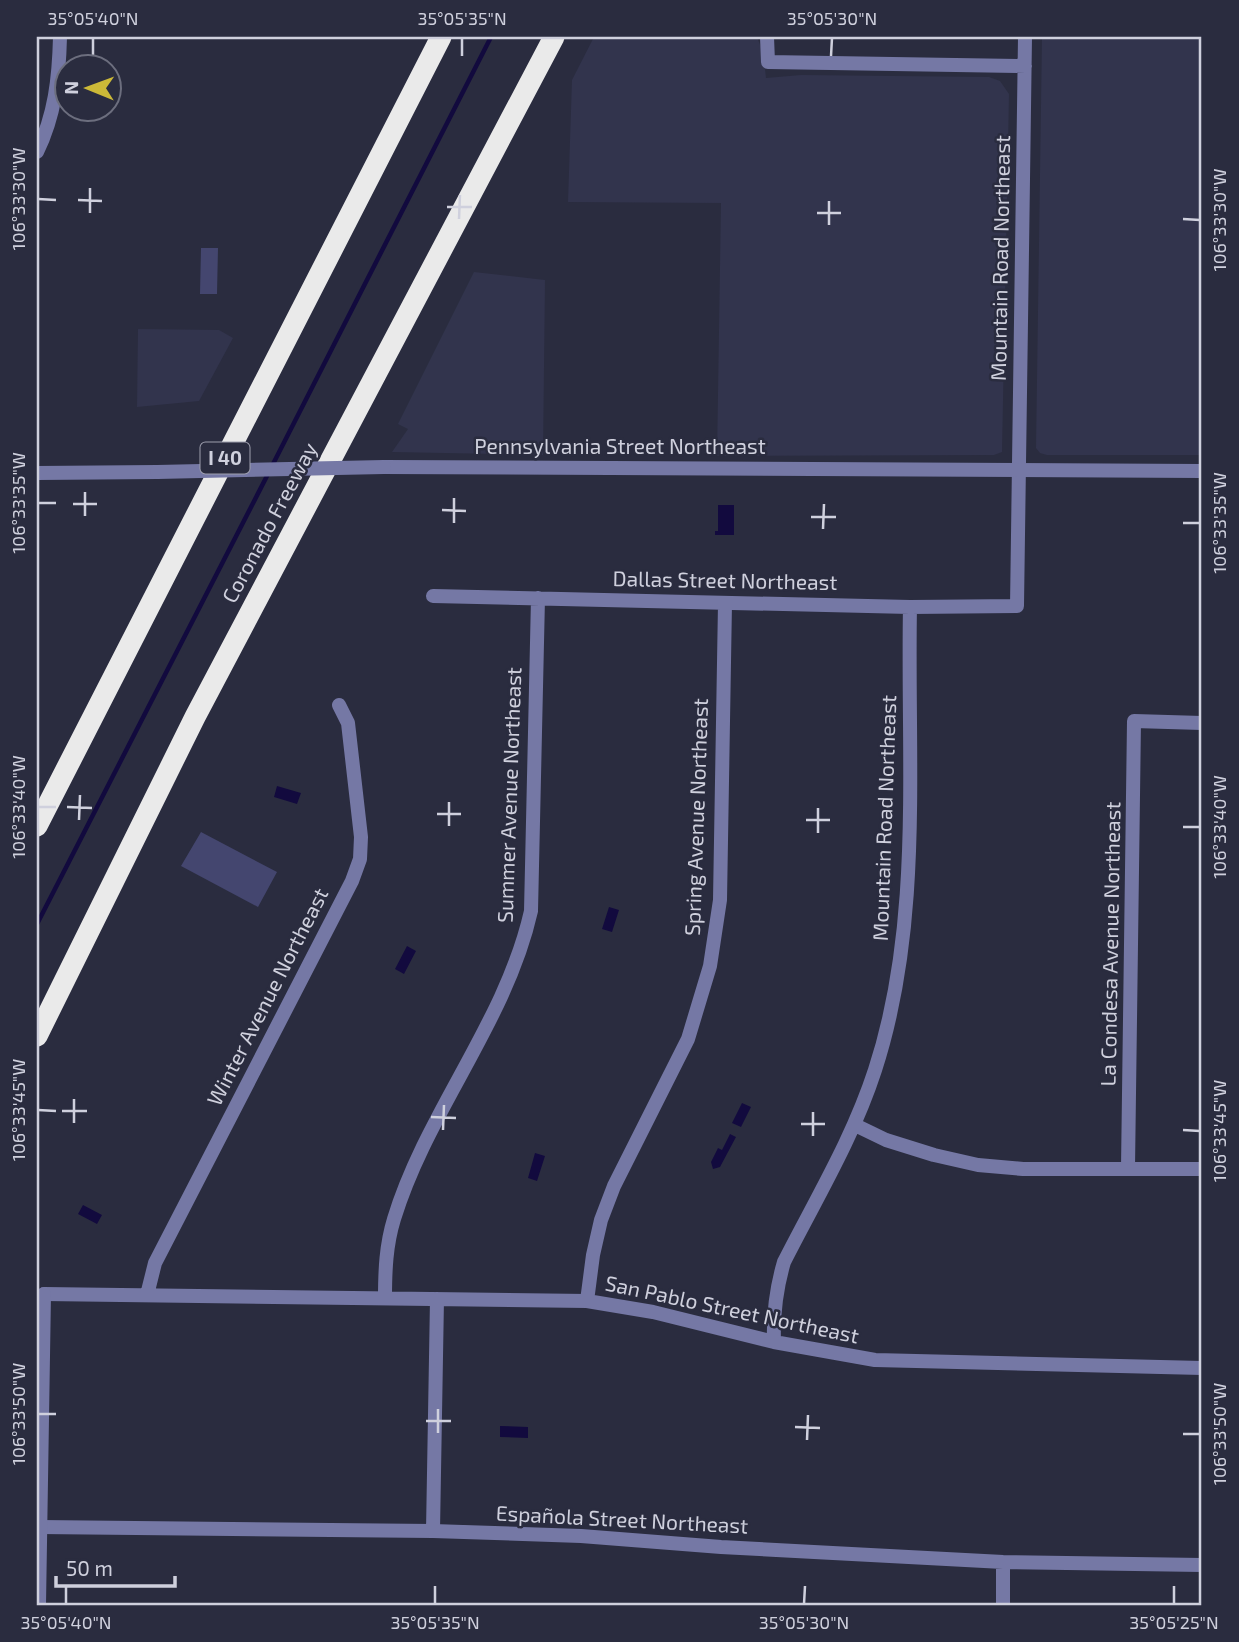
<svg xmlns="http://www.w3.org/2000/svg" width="1239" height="1642" font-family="'Exo 2',sans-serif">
  <rect width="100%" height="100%" fill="#2a2c3f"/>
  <!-- built -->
  <path fill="#32344d" d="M594 37H757L763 52 766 78 801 75 989 77 1000 81 1009 94 1002 452 994 455 717 456 721 203 568 202 572 80Z
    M1042 37H1202V455H1047L1040 453 1036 448Z
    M474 272 545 280 543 455 392 452 408 429 398 424Z
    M138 329 219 330 233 338 199 401 137 407Z"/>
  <!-- green -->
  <path fill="#44466f" d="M201 248H218L217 294H200Z
    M201 832 277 872 258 907 181 866Z"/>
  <!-- water -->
  <path fill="#120a3e" d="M718 505H734V535H715V531H718Z
    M277 786 301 793 297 804 274 797Z
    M609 907 619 910 612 932 602 929Z
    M407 946 416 951 404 974 395 969Z
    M742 1103 751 1107 741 1127 732 1123Z
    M730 1134 736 1137 720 1167 713 1169 711 1162 718 1148 722 1150Z
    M535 1153 545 1156 537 1181 528 1178Z
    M83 1205 102 1215 97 1224 78 1214Z
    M500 1426 528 1427V1438L500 1437Z"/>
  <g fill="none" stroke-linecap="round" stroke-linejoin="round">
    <!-- stream -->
    <path stroke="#120a3e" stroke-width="4.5" d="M272 466 491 37
      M37 924 268 474"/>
    <!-- minor -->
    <path stroke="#7578a5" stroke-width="14" d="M767 37 768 62 1025 66
      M433 596 910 607 1017 606 1025 37
      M855 1125 886 1140 934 1155 978 1165 1023 1169H1202
      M1128 1168 1134 721 1202 723
      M44 1294 587 1301 653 1312 774 1342 875 1360 1202 1368
      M147 1295 155 1263 352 881 360 859 361 837 348 723 339 705
      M385 1298C385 1271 386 1245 394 1219 427 1111 506 1022 531 911L538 598
      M587 1301 593 1255 601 1220 614 1186 688 1039 710 966 720 900 725 603
      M774 1342C773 1313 776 1289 784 1262 816 1199 853 1138 875 1070 923 923 907 760 910 607
      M39 1527 433 1531 581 1536 721 1547 1003 1562 1202 1565
      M433 1531 437 1299
      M1003 1605V1562"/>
    <!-- tertiary -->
    <path stroke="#7578a5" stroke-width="14" d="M37 152C55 115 59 78 60 37
      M384 467 1202 471
      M37 473 157 472
      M39 1605 44 1294"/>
    <!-- motorway -->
    <path stroke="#eaeaea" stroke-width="21" d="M37 826 441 37
      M37 1036 195 717 554 37"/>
    <!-- tertiary-bridge -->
    <path stroke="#7578a5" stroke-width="14" d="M157 472 384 467"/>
  </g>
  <!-- ticks -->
  <path fill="none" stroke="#cfd0dd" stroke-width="2.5" d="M93 56V38M462 56V38M831 56 832 38M38 199 56 200M78 200 102 201M447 207H472M90 213V188M817 213H841M459 219 460 195M1183 219 1200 220M829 225V201M38 503H56M73 504H97M442 510 466 511M85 516V492M811 517H836M454 523V498M1183 523H1200M823 529 824 504M38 807H56M67 807 92 808M437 814H461M79 820 80 795M806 820H830M449 826V802M1183 827H1200M818 833V808M38 1110 56 1111M62 1111H87M431 1117 456 1118M74 1123V1099M801 1124H825M443 1130 444 1105M1183 1130 1200 1131M813 1136V1112M38 1414H56M426 1421H451M795 1427 820 1428M438 1433V1409M1183 1434H1200M807 1440 808 1415M66 1604V1586M435 1604V1586M804 1604 805 1586M1174 1604V1586"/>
  <g text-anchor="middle" stroke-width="5" stroke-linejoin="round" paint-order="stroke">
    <!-- shield labels -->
    <rect fill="#2a2c3f" stroke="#9e9fae" stroke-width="2" x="200.5" y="442.5" width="49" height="31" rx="5"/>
    <g font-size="19" font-weight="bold" fill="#cfd0dd">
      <text x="225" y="465">I 40</text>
    </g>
    <!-- street labels -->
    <g font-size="21" fill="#cfd0dd" stroke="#2a2c3f">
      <text transform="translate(1001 258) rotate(-89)" y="7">Mountain Road Northeast</text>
      <text x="620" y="454">Pennsylvania Street Northeast</text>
      <text transform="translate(270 523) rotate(-62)" y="7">Coronado Freeway</text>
      <text transform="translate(725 581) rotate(1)" y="7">Dallas Street Northeast</text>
      <text transform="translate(510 795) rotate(-88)" y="7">Summer Avenue Northeast</text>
      <text transform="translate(697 817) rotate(-88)" y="7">Spring Avenue Northeast</text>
      <text transform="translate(885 818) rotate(-88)" y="7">Mountain Road Northeast</text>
      <text transform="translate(1111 944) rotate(-89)" y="7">La Condesa Avenue Northeast</text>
      <text transform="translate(268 997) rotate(-63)" y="7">Winter Avenue Northeast</text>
      <text transform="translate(732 1310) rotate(12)" y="7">San Pablo Street Northeast</text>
      <text transform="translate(622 1520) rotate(3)" y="7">Española Street Northeast</text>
    </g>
  </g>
  <!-- border -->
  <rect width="1239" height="1642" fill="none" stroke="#2a2c3f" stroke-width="77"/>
  <!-- north arrow -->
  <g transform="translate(88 88) rotate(271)"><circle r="33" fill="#2a2c3f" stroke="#6c6e7e" stroke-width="2"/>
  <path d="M0-5L12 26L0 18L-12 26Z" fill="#ccb938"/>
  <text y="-10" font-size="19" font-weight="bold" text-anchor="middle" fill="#cfd0dd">N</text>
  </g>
  <!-- scale -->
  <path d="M56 1576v10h119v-10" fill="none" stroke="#cfd0dd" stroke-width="3.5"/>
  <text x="66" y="1576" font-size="21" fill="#cfd0dd" stroke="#2a2c3f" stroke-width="5" paint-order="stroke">50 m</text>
  <rect x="38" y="38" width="1162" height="1566" fill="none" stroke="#cfd0dd" stroke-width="2.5"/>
  <g font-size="18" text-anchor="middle" fill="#cfd0dd">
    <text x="93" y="25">35°05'40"N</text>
    <text x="462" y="25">35°05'35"N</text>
    <text x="832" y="25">35°05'30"N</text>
    <text transform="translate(19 199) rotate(-90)" y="6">106°33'30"W</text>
    <text transform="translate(1220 220) rotate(-90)" y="6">106°33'30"W</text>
    <text transform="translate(19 503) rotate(-90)" y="6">106°33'35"W</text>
    <text transform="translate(1220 523) rotate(-90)" y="6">106°33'35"W</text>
    <text transform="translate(19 807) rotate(-90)" y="6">106°33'40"W</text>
    <text transform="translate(1220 827) rotate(-90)" y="6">106°33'40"W</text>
    <text transform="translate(19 1110) rotate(-90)" y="6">106°33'45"W</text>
    <text transform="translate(1220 1131) rotate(-90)" y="6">106°33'45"W</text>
    <text transform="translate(19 1414) rotate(-90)" y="6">106°33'50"W</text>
    <text transform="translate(1220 1434) rotate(-90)" y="6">106°33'50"W</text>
    <text x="66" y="1629">35°05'40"N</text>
    <text x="435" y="1629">35°05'35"N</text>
    <text x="804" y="1629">35°05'30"N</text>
    <text x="1174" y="1629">35°05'25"N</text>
  </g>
</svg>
